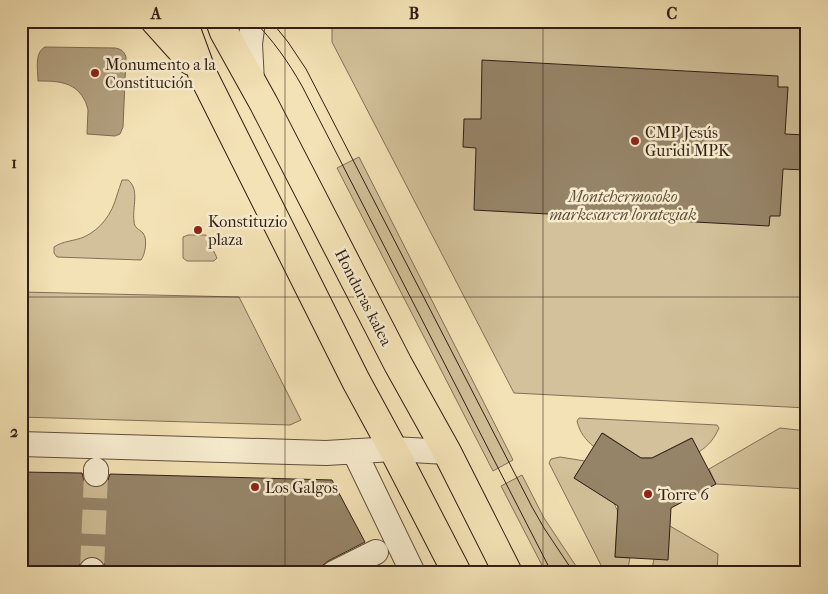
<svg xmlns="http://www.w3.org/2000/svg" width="828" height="594" font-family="'IM FELL French Canon',serif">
  <rect width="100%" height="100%" fill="#f3e2b5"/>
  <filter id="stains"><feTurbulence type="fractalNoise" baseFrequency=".004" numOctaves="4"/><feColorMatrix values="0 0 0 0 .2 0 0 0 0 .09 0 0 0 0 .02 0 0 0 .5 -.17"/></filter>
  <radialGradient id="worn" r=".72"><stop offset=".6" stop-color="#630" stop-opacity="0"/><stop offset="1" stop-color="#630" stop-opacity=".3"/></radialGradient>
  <!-- green -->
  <path fill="#d2c19a" stroke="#827057" d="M334 21H676L807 28V408L514 393 332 42V28Z
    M359 157 513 460 493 471 337 168Z
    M122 180H128C140 189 132 208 134 221 134 228 139 229 143 233 148 239 145 255 141 260L57 257 54 253V247C62 241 75 241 84 237 101 229 112 214 117 195 119 190 120 185 122 180Z
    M188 235H206L217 258 214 261H187L183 258V237Z
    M21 292 239 297 301 420 290 425 21 417Z
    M579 418 717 425 719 428C714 439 709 445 699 452L691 438 652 458H641L603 433 594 447C585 439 580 433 577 421Z
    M780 428 807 431V489L716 484 709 469Z
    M560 457 585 461 574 478 614 503 618 512 615 557 630 558 627 573H605L549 463 551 459Z
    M522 475 544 518 578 569 570 573H546L501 486Z
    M670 526 718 554 717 573H651L654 559Z"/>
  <!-- water -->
  <path fill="#b19f7e" stroke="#7e6b54" d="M45 47 115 48C121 49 124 51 126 57L123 127 120 134 115 136 87 134C87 126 88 118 88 110 87 106 86 102 84 99 74 81 56 81 38 81 38 70 34 53 45 47Z"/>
  <!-- building -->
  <path fill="#968468" stroke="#311e14" d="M482 60 778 76V87H788L785 134 807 135 806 170 783 169 780 216H770L769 226 474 210 476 148 463 147 464 119H481Z
    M602 433 641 458H652L692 438 716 484 671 508 668 560 615 557 618 506 574 478Z
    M21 472 82 473 84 481 90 486 96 488 103 486 108 480 110 474 332 480 365 542 328 561 323 565 320 572 319 573H172L106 571 104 563 98 558 92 556 85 558 80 564 78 570 21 568Z"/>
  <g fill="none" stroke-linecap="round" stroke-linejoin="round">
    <!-- minor-tunnel -->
    <path stroke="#ccbb95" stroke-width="24" stroke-dasharray="24 12" stroke-linecap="butt" d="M92 570 96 474"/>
    <defs>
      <path id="minor" d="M252 82 250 44 253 21
        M21 444 326 453 393 449 447 452
        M354 451 413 573
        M96 474V470
        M92 573V570
        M334 573 376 552"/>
      <path id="major" d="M155 21 191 61
        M183 21 202 73 356 381 393 449 457 573
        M220 21 224 32 264 104 398 364 447 452 508 573"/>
    </defs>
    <!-- minor casing -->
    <use href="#minor" stroke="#624f3c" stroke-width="26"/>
    <!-- major casing -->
    <use href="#major" stroke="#311e14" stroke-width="30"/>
    <!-- minor -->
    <use href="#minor" stroke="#f7eccf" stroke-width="24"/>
    <!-- major -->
    <use href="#major" stroke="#f3e2b5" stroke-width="28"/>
    <!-- tram -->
    <path stroke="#311e14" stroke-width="1" d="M254 21C273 40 289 63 302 86L552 573
      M271 21 288 42 306 69 532 507 544 528 574 573"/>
  </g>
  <!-- grid -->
  <path fill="none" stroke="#311e14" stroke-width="1" stroke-opacity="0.55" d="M285 21V573M543 21V573M21 297H807"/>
  <!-- markers -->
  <g fill="#8f2418" stroke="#f7eccf" stroke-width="2">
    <circle cx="95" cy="73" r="5"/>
    <circle cx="635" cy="141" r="5"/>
    <circle cx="198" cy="230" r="5"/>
    <circle cx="255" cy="487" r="5"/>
    <circle cx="648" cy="494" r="5"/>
  </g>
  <g text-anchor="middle" stroke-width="5" stroke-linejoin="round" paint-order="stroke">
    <!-- poi labels -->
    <g font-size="16" fill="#311e14" stroke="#f7eccf" text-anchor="start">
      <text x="105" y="70">Monumento a la<tspan x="105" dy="18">Constitución</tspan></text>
      <text x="645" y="138">CMP Jesús<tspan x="645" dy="18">Guridi MPK</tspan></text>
      <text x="208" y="227">Konstituzio<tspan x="208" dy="18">plaza</tspan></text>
      <text x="265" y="493">Los Galgos</text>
      <text x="658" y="500">Torre 6</text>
    </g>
    <!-- park labels -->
    <g font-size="16" font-style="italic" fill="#614f3c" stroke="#f7eccf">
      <text x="623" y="202">Montehermosoko<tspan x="623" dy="18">markesaren lorategiak</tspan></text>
    </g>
    <!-- street labels -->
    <g font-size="16" fill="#311e14" stroke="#f7eccf">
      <text transform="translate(364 297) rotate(63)" y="6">Honduras kalea</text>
    </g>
  </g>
  <!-- margin -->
  <rect width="828" height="594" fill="none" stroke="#f3e2b5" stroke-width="55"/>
  <rect x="28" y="28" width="772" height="538" fill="none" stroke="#311e14" stroke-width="2"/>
  <g font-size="16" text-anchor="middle" font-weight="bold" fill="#311e14">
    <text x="156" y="19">A</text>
    <text x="414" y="19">B</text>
    <text x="672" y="19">C</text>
    <text x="14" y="168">1</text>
    <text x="14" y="437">2</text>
  </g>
  <rect width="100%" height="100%" filter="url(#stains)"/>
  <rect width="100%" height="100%" fill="url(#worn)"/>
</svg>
